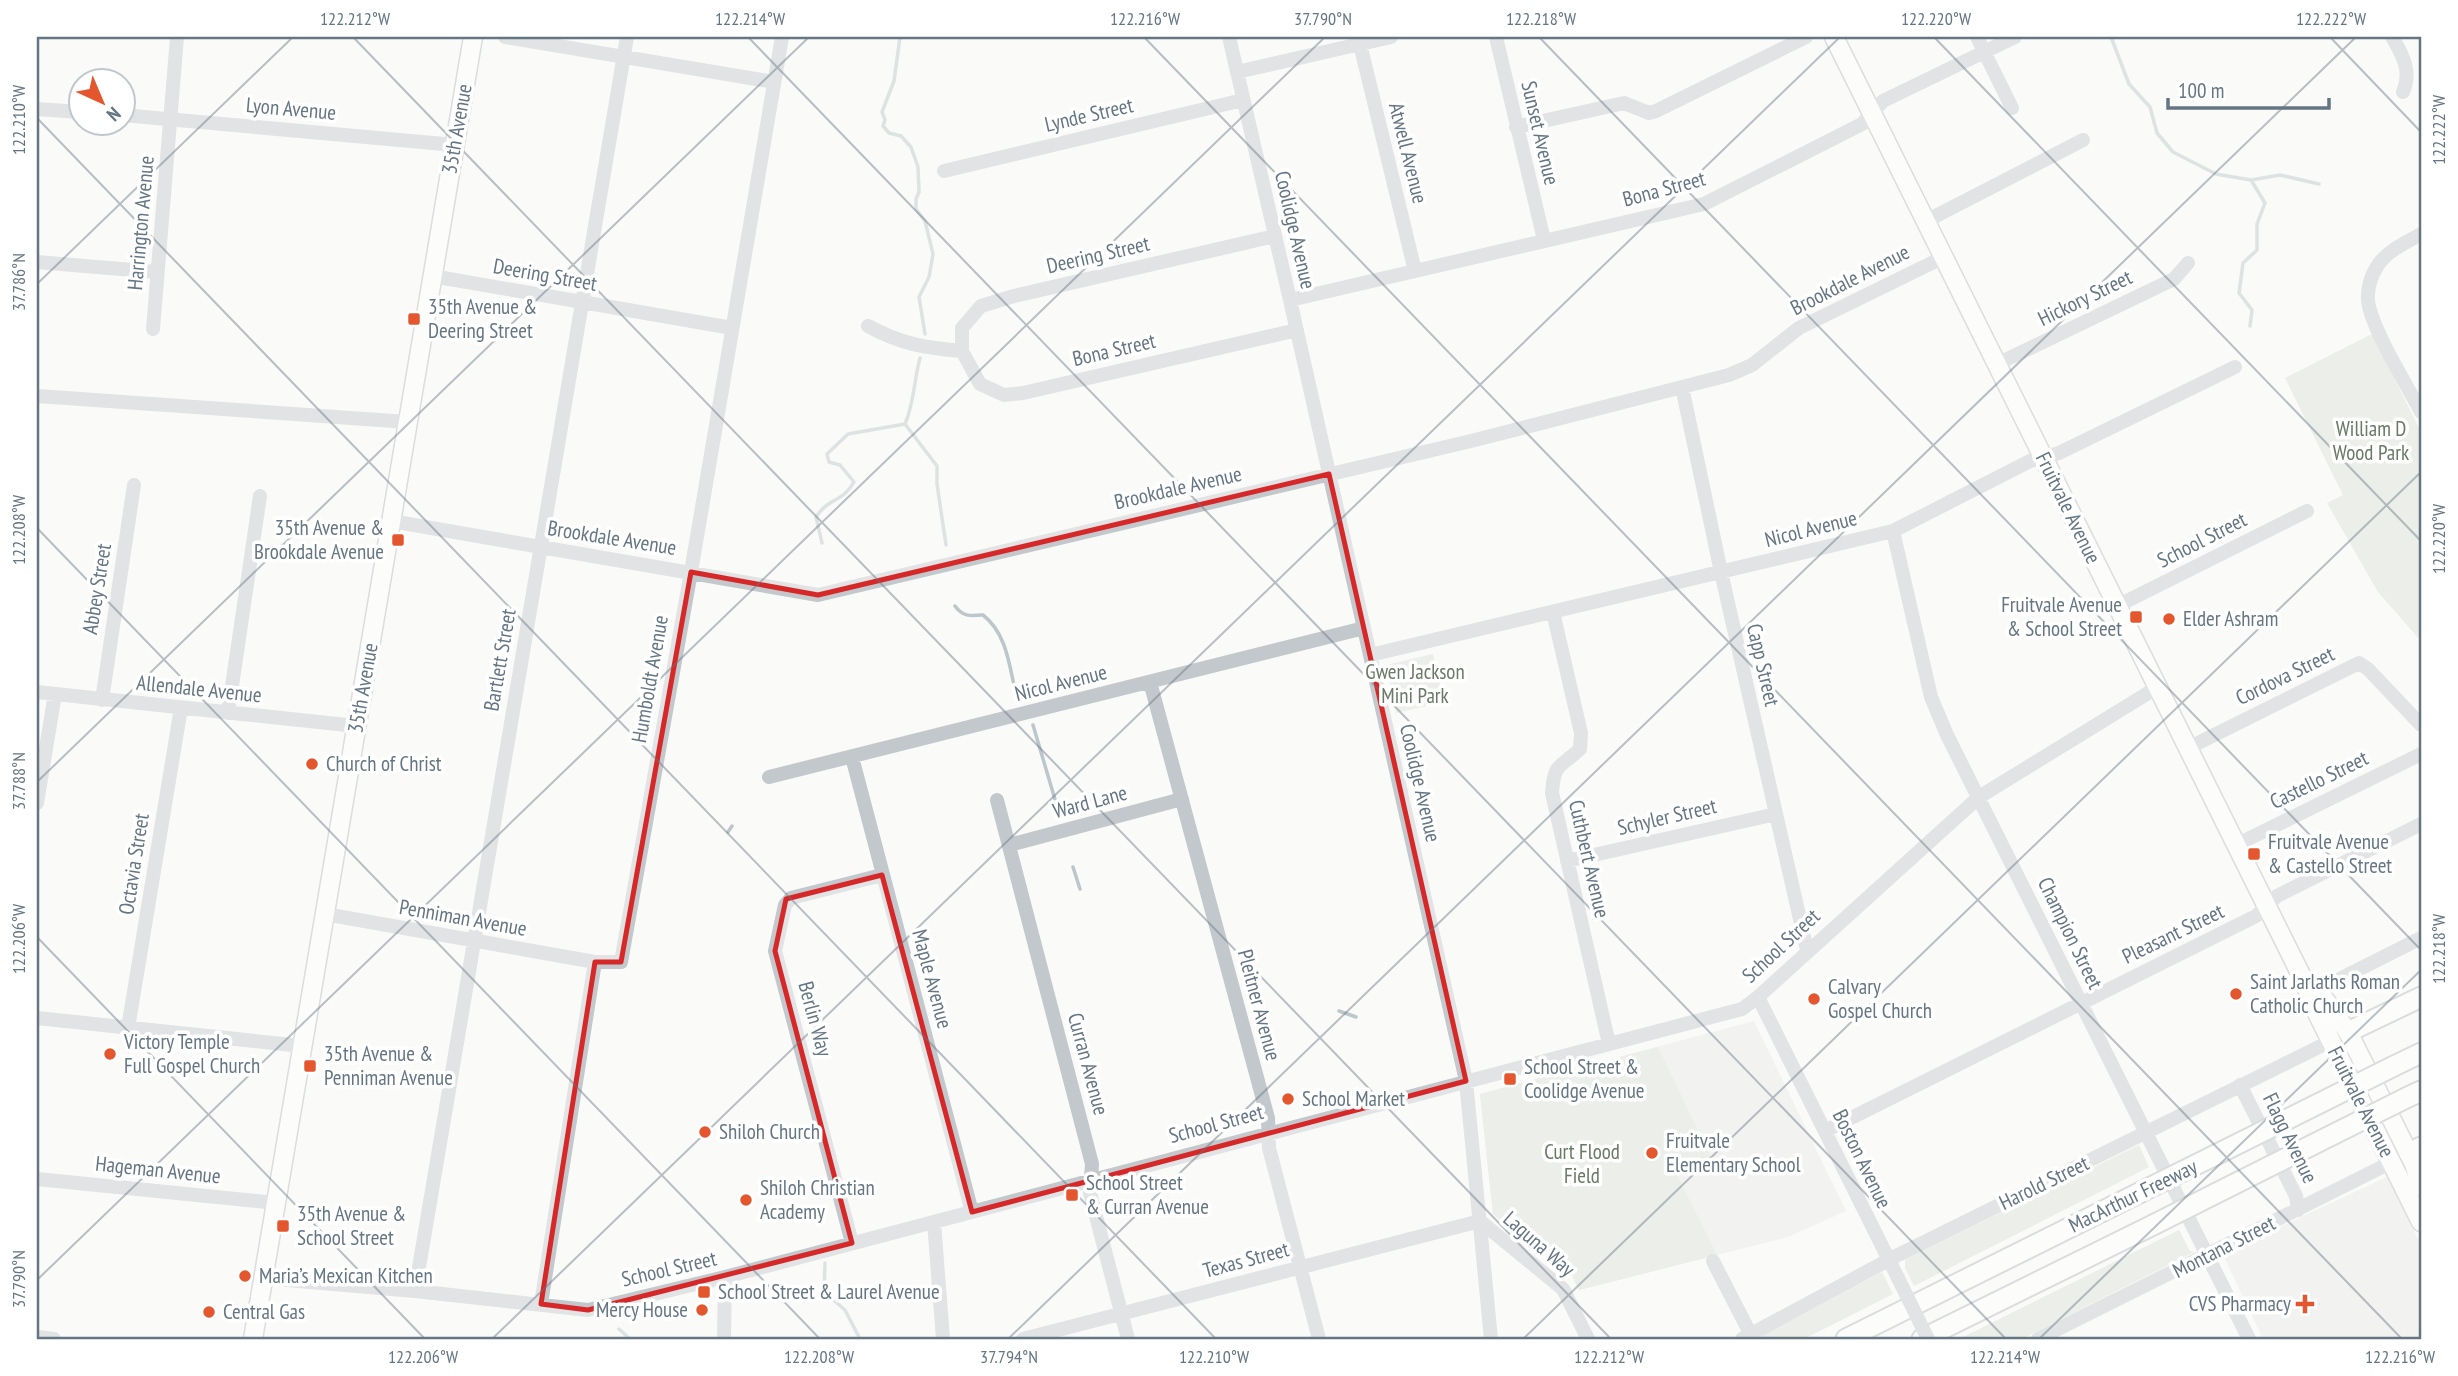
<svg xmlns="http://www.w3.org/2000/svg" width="2458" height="1376" font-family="'PT Sans Narrow',sans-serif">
  <rect width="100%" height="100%" fill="#fafaf8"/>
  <!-- built -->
  <path fill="#e8e9e9" d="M1754 1021 1846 1211 1788 1237 1579 1290 1571 1274 1493 1214 1480 1094Z
    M2387 1177 2421 1245V1339H2263L2223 1255 2288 1223Z"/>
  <!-- green -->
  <path fill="#dadfd7" d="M2372 334 2421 432V641L2378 592 2327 503 2343 495 2285 378Z
    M1433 654 1444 702 1396 713 1386 665Z
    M1658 1047 1711 1158 1676 1173 1717 1255 1579 1290 1571 1274 1493 1214 1480 1094Z
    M2139 1145 2149 1167 1914 1286 1905 1268V1259Z
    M2179 1230 2190 1251 2194 1252 2022 1339H1959Z
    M1882 1272 1893 1294 1804 1339H1756Z"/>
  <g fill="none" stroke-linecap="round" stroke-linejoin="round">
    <!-- stream -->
    <path stroke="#bbc7cb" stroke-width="3.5" d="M900 37 894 81 882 112 885 120 883 126 889 133 901 136 911 147 918 167 919 192 916 199V209L925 221 933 254 929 277 919 297 925 334
      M2111 37 2129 84 2150 107 2157 133 2173 152 2216 174 2251 180 2265 203 2257 224V250L2243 263 2239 293 2252 310 2250 326
      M2251 180 2280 175 2319 184
      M905 424 937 466V484L946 545
      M905 424C914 404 914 380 920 358
      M822 543 816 517C828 498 843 502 854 482L840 465 829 462 827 454 848 434 905 424
      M955 606C963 617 970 616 983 615 1006 633 1009 663 1015 690
      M1033 725 1059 813
      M728 832 732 826
      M1073 867 1080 889
      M1339 1011 1356 1017
      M825 1263 824 1292 845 1310 860 1339
      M619 1329 630 1339"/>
    <defs>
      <path id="major" d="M1834 37 2303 979 2315 1009 2421 1222
        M2303 979 2318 990 2348 1032 2414 1164 2421 1187
        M253 1339 473 37"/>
      <path id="highway" d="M2348 1032 2421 997
        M2394 1066 2421 1053
        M2408 1097 2421 1091
        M2409 1153 2421 1147
        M1846 1339 2139 1193
        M1922 1339 2153 1225"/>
    </defs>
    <!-- major casing -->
    <use href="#major" stroke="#b5babe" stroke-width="21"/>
    <!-- highway casing -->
    <use href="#highway" stroke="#b4b9bd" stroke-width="23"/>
    <!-- minor -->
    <path stroke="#c3c8cc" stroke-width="14" d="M505 37 774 82
      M1229 37 1290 300 1466 1081 1491 1339
      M1496 37 1544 240
      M1977 37 2012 108
      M2392 37C2403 55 2412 72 2403 92
      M1360 44 1415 271
      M1237 72 1391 37
      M37 109 80 112
      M122 115 455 145
      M1516 127 1624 103 1649 113 1656 111 1806 37
      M944 171 1243 100
      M1926 221 2083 140
      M2421 234C2406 243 2388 250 2378 265 2371 275 2367 289 2368 301 2372 330 2407 385 2421 412
      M1275 236 1014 296 981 306 962 328V351L980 384 1004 395 1023 393 1297 330
      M37 262 157 272
      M432 276 732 328
      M1290 300 1704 204 1862 124 1883 101 2015 37
      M868 326C901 344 925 348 962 351
      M153 329 177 37
      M1997 364 2174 279 2188 263
      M1682 387 1721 572 1807 950
      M37 396 408 422
      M391 521 818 595 1471 441 1729 375 1752 365 1799 328 1944 257
      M1893 531 1931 697 1947 735 2249 1339
      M2117 606 2307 511
      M1553 612 1581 733 1580 749C1560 768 1554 762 1552 793L1609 1044
      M1370 655 1893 531 2030 461 2059 453 2235 367
      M1150 682 1268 1118 1269 1148 1319 1339
      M37 692 356 726
      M102 700 134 485
      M228 713 260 496
      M2188 748 2359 663 2368 669 2421 725
      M852 757 972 1212
      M769 777 1364 628
      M997 800 1092 1164 1090 1193 1128 1339
      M37 803 55 694
      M1009 845 1182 799
      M2236 845 2421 754
      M1567 861 1776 814
      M325 914 595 962
      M2318 990 2421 938
      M1758 997 1898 1278
      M37 1018 302 1046
      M128 1028 181 708
      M2240 1085 2296 1196 2298 1210
      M1825 1131 2256 916 2277 896 2421 824
      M37 1179 276 1203
      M934 1222 943 1339
      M852 1243 775 951 785 905 791 898 882 875
      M1713 1261 1751 1335
      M263 1278 415 1291 588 1310 725 1277 1742 1009 1758 997 1979 797 2158 687
      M415 1291 627 37
      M541 1304 595 962H621L691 572 782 37
      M37 1337 54 1339
      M724 1339 725 1277
      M1023 1339 1480 1221 1563 1289 1588 1339
      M1742 1339 1896 1256 2331 1041
      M2038 1339 2392 1162"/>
    <!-- major -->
    <use href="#major" stroke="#fff" stroke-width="18"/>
    <!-- highway -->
    <use href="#highway" stroke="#fff" stroke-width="19"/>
    <defs>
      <path id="highway-bridge" d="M2139 1193 2394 1066
        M2153 1225 2408 1097"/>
    </defs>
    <!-- highway-bridge casing -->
    <use href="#highway-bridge" stroke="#b4b9bd" stroke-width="23" stroke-linecap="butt"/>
    <!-- minor-bridge -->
    <path stroke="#c3c8cc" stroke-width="14" d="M1898 1278 1928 1339"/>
    <!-- highway-bridge -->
    <use href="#highway-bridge" stroke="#fff" stroke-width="19"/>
  </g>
  <!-- marked area -->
  <path d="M0 0H2458V1376H0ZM1329 474 1466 1081 972 1212 882 875 786 899 775 951 852 1243 588 1310 541 1304 595 962H621L691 572 818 595Z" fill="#fafaf8" fill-opacity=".55" fill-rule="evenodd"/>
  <path fill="none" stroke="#d62828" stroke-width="5" stroke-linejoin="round" d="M1329 474 1466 1081 972 1212 882 875 786 899 775 951 852 1243 588 1310 541 1304 595 962H621L691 572 818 595Z"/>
  <!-- ticks -->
  <path fill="none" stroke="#657683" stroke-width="2" stroke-opacity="0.45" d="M353 37 1611 1339M748 37 2006 1339M1144 37 2402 1339M1539 37 2421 950M1934 37 2421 541M2330 37 2421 132M37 118 1216 1339M37 284 293 37M37 528 820 1339M37 782 809 37M37 937 425 1339M37 1280 1325 37M492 1339 1840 37M1008 1339 2356 37M1523 1339 2421 472M2039 1339 2421 970"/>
  <!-- markers -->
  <g fill="#e4572e" stroke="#fff" stroke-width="2.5">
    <rect x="407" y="312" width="14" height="14" rx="3.5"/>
    <rect x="391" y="533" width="14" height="14" rx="3.5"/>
    <rect x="2129" y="610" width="14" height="14" rx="3.5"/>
    <circle cx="2169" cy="619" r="7"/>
    <circle cx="312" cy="764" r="7"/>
    <rect x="2247" y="847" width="14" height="14" rx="3.5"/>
    <circle cx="2236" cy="994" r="7"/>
    <circle cx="1814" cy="999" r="7"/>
    <circle cx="110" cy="1054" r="7"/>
    <rect x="303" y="1059" width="14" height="14" rx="3.5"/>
    <rect x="1503" y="1072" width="14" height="14" rx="3.5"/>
    <circle cx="1288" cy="1099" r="7"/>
    <circle cx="705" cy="1132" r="7"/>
    <circle cx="1652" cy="1153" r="7"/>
    <rect x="1065" y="1188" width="14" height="14" rx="3.5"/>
    <circle cx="746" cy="1200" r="7"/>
    <rect x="276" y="1219" width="14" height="14" rx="3.5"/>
    <circle cx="245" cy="1276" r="7"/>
    <rect x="697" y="1285" width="14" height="14" rx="3.5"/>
    <path d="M2301.5 1293.5h7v7h7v7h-7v7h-7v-7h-7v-7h7z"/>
    <circle cx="702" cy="1310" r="7"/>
    <circle cx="209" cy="1312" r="7"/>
  </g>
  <g text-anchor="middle" stroke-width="7" stroke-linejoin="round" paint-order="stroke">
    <!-- street labels -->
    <g font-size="21" fill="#657683" stroke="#fff">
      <text transform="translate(291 109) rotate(5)" y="7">Lyon Avenue</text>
      <text transform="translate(1089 115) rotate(-13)" y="7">Lynde Street</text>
      <text transform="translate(457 129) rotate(-80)" y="7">35th Avenue</text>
      <text transform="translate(1540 133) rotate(77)" y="7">Sunset Avenue</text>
      <text transform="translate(1408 153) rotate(76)" y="7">Atwell Avenue</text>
      <text transform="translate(1664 189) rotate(-15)" y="7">Bona Street</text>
      <text transform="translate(141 223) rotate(-85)" y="7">Harrington Avenue</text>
      <text transform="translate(1295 230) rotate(77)" y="7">Coolidge Avenue</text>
      <text transform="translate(1098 255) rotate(-13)" y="7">Deering Street</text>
      <text transform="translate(545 275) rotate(10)" y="7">Deering Street</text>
      <text transform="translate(1850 280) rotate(-27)" y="7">Brookdale Avenue</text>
      <text transform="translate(2085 298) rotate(-26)" y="7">Hickory Street</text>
      <text transform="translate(1114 350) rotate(-13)" y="7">Bona Street</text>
      <text transform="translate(1178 488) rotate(-13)" y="7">Brookdale Avenue</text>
      <text transform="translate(2068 508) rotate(64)" y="7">Fruitvale Avenue</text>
      <text transform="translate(1811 529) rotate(-14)" y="7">Nicol Avenue</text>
      <text transform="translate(612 538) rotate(9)" y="7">Brookdale Avenue</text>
      <text transform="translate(2202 540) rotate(-27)" y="7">School Street</text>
      <text transform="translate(97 589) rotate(-81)" y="7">Abbey Street</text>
      <text transform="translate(500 660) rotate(-80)" y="7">Bartlett Street</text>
      <text transform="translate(1763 665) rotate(77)" y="7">Capp Street</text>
      <text transform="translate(2285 676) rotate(-26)" y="7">Cordova Street</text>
      <text transform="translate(650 679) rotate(-80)" y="7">Humboldt Avenue</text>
      <text transform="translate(1061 683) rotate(-14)" y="7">Nicol Avenue</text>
      <text transform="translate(363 688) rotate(-80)" y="7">35th Avenue</text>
      <text transform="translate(199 689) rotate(6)" y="7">Allendale Avenue</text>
      <text transform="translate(2319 780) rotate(-26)" y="7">Castello Street</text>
      <text transform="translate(1420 783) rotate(77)" y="7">Coolidge Avenue</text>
      <text transform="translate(1090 802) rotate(-15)" y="7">Ward Lane</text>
      <text transform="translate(1667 817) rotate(-13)" y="7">Schyler Street</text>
      <text transform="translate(1589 859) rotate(77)" y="7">Cuthbert Avenue</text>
      <text transform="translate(134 864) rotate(-81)" y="7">Octavia Street</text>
      <text transform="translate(463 918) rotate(10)" y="7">Penniman Avenue</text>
      <text transform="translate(2070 933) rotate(64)" y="7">Champion Street</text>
      <text transform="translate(2173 934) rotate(-26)" y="7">Pleasant Street</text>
      <text transform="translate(1781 946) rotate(-43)" y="7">School Street</text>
      <text transform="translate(932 979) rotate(75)" y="7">Maple Avenue</text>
      <text transform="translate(1259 1005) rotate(75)" y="7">Pleitner Avenue</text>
      <text transform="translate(815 1019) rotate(75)" y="7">Berlin Way</text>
      <text transform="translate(1088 1064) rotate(75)" y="7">Curran Avenue</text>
      <text transform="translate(2361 1102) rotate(63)" y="7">Fruitvale Avenue</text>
      <text transform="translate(1216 1124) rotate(-15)" y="7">School Street</text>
      <text transform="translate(2290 1138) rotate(64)" y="7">Flagg Avenue</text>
      <text transform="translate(1862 1159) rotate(64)" y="7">Boston Avenue</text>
      <text transform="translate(158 1170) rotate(6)" y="7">Hageman Avenue</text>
      <text transform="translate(2044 1183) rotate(-26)" y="7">Harold Street</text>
      <text transform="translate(2133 1196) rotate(-26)" y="7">MacArthur Freeway</text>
      <text transform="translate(1539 1244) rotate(41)" y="7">Laguna Way</text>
      <text transform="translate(2224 1247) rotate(-27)" y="7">Montana Street</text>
      <text transform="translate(1246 1260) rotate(-15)" y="7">Texas Street</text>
      <text transform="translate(669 1269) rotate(-13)" y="7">School Street</text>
    </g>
    <!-- poi labels -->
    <g font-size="21" fill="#657683" stroke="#fff" text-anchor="start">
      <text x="428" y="314">35th Avenue &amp;<tspan x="428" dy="24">Deering Street</tspan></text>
      <text x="384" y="535" text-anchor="end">35th Avenue &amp;<tspan x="384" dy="24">Brookdale Avenue</tspan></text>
      <text x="2122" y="612" text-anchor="end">Fruitvale Avenue<tspan x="2122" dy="24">&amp; School Street</tspan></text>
      <text x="2183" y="626">Elder Ashram</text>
      <text x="326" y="771">Church of Christ</text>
      <text x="2268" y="849">Fruitvale Avenue<tspan x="2268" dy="24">&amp; Castello Street</tspan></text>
      <text x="2250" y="989">Saint Jarlaths Roman<tspan x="2250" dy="24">Catholic Church</tspan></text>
      <text x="1828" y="994">Calvary<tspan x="1828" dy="24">Gospel Church</tspan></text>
      <text x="124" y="1049">Victory Temple<tspan x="124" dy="24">Full Gospel Church</tspan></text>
      <text x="324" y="1061">35th Avenue &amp;<tspan x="324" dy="24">Penniman Avenue</tspan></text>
      <text x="1524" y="1074">School Street &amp;<tspan x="1524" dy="24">Coolidge Avenue</tspan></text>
      <text x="1302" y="1106">School Market</text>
      <text x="719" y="1139">Shiloh Church</text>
      <text x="1666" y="1148">Fruitvale<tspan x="1666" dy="24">Elementary School</tspan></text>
      <text x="1086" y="1190">School Street<tspan x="1086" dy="24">&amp; Curran Avenue</tspan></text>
      <text x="760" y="1195">Shiloh Christian<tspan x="760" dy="24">Academy</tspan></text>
      <text x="297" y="1221">35th Avenue &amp;<tspan x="297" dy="24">School Street</tspan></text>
      <text x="259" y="1283">Maria’s Mexican Kitchen</text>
      <text x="718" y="1299">School Street &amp; Laurel Avenue</text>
      <text x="2291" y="1311" text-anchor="end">CVS Pharmacy</text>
      <text x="688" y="1317" text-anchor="end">Mercy House</text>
      <text x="223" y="1319">Central Gas</text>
    </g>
    <!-- park labels -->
    <g font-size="21" fill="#687a64" stroke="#fff">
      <text x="2371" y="436">William D<tspan x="2371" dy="24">Wood Park</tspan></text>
      <text x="1415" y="679">Gwen Jackson<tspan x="1415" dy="24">Mini Park</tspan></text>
      <text x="1582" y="1159">Curt Flood<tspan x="1582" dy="24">Field</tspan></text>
    </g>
  </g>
  <!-- border -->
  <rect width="2458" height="1376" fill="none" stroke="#ffffff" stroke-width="77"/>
  <!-- north arrow -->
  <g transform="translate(102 102) rotate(136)"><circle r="33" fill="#ffffff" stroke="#c1c8cd" stroke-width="2"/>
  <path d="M0-5L12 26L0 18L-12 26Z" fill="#e4572e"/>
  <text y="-10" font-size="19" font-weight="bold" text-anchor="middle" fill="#657683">N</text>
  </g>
  <!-- scale -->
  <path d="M2168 98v10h161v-10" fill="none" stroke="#657683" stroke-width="3.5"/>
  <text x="2178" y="98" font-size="21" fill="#657683" stroke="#ffffff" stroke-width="5" paint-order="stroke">100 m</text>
  <rect x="38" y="38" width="2382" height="1300" fill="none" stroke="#657683" stroke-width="2.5"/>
  <g font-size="18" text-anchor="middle" fill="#657683">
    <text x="355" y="25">122.212°W</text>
    <text x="750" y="25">122.214°W</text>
    <text x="1145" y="25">122.216°W</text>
    <text x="1323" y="25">37.790°N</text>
    <text x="1541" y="25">122.218°W</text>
    <text x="1936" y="25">122.220°W</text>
    <text x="2331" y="25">122.222°W</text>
    <text transform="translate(19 120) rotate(-90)" y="6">122.210°W</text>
    <text transform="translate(2439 130) rotate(-90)" y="6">122.222°W</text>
    <text transform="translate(19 282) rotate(-90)" y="6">37.786°N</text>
    <text transform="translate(19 530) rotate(-90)" y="6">122.208°W</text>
    <text transform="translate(2439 539) rotate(-90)" y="6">122.220°W</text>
    <text transform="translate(19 781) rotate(-90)" y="6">37.788°N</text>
    <text transform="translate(19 939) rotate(-90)" y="6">122.206°W</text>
    <text transform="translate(2439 949) rotate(-90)" y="6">122.218°W</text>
    <text transform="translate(19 1279) rotate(-90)" y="6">37.790°N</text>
    <text x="423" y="1363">122.206°W</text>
    <text x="819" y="1363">122.208°W</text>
    <text x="1009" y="1363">37.794°N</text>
    <text x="1214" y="1363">122.210°W</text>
    <text x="1609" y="1363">122.212°W</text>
    <text x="2005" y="1363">122.214°W</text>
    <text x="2400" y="1363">122.216°W</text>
  </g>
</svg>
